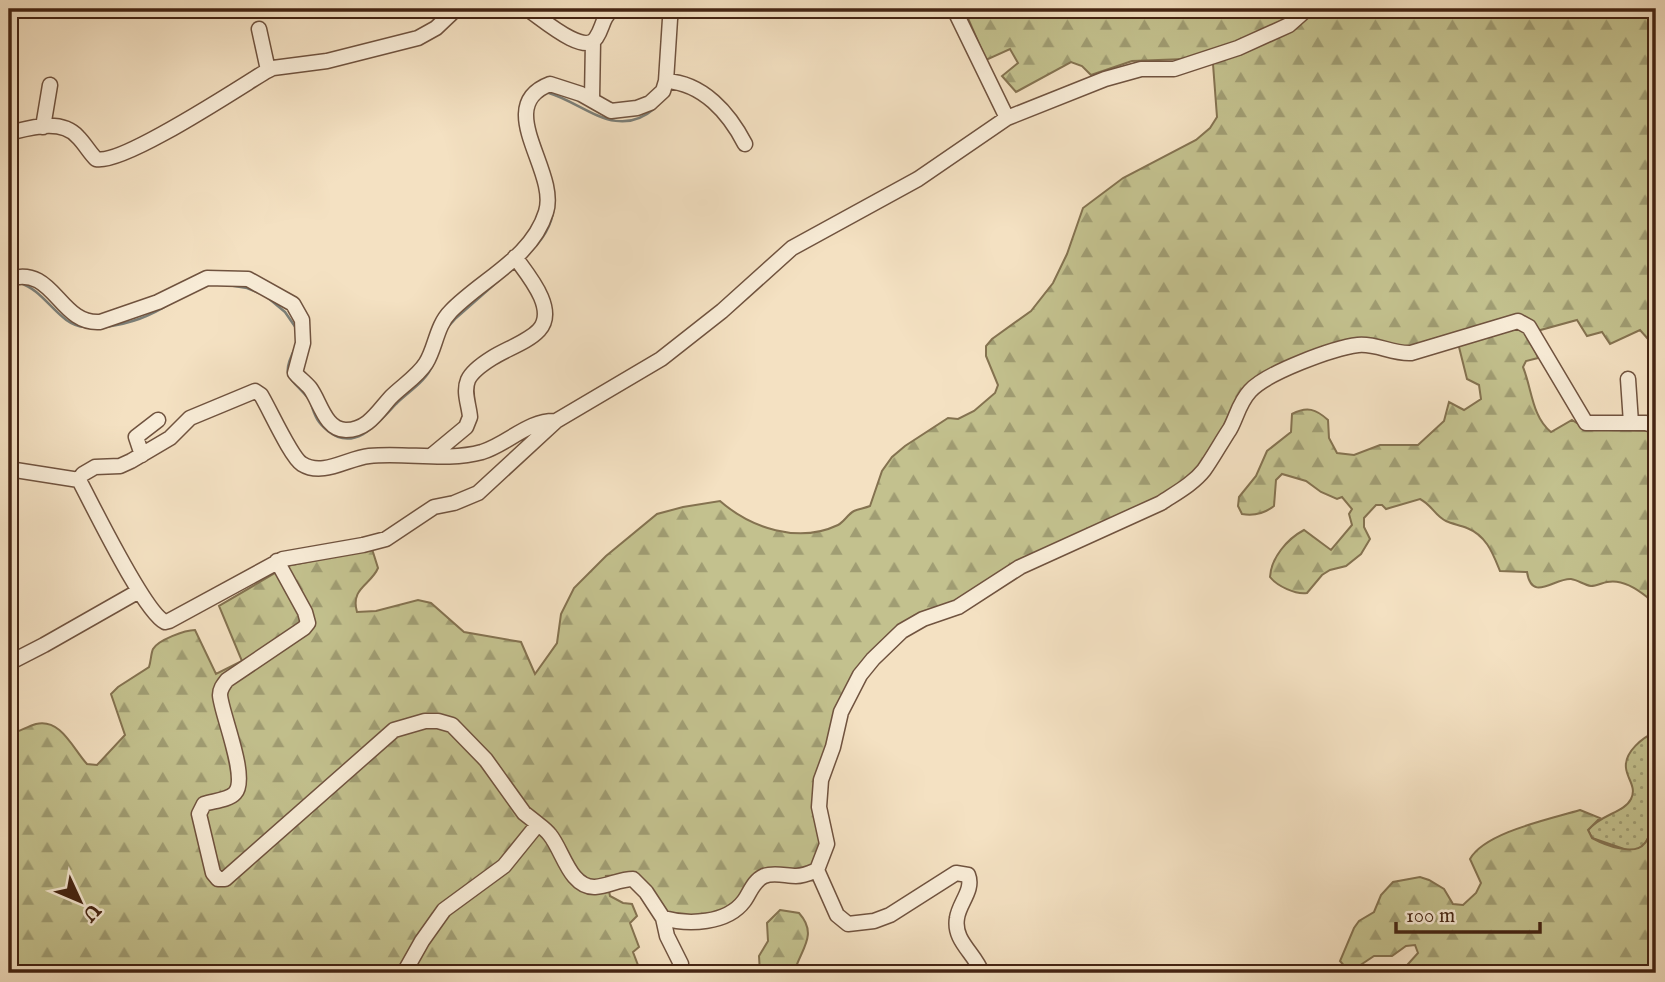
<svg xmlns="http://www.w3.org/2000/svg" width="1665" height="982" font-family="'IM FELL English',serif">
  <defs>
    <pattern id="grass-dots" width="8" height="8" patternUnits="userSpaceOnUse" patternTransform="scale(1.75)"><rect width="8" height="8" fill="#c3c18e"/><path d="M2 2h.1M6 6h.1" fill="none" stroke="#a09d73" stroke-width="1.8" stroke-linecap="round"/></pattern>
    <pattern id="forest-firs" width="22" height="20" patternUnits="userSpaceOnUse" patternTransform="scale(1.75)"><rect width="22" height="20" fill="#c3c18e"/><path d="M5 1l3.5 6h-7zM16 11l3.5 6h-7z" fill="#a09d73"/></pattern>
  </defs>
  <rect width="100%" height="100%" fill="#f4e1c2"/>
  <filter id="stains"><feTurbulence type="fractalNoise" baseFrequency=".00286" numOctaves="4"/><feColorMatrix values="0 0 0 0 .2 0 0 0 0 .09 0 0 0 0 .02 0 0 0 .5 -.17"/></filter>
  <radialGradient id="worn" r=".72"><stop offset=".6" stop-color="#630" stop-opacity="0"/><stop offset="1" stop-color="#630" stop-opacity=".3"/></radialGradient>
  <!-- grass -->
  <path fill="url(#grass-dots)" stroke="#847250" stroke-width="2" d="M1656 732V823L1646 842 1639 849 1630 851 1592 838 1588 830C1601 814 1624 813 1631 799 1637 787 1627 779 1626 768 1624 752 1643 737 1656 732Z"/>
  <!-- forest -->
  <path fill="url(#forest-firs)" stroke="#847250" stroke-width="2" d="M964 9H1082L1109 13 1128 9H1656V348L1640 330 1610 344 1602 332 1587 336 1577 320 1537 331 1530 337 1538 358 1526 361 1523 367C1532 389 1532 417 1551 432L1572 420C1594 436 1630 427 1656 432V637C1650 624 1660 610 1647 597 1636 588 1621 579 1607 582 1602 583 1596 586 1591 586 1584 585 1578 580 1571 579 1554 578 1532 603 1527 572L1500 571C1493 554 1487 536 1467 528 1460 525 1452 524 1446 521 1435 516 1432 505 1420 499L1386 509 1382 505H1376L1364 518V527L1370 539 1361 554 1346 566 1330 570 1322 575 1307 593C1296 595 1277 586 1270 577 1271 558 1287 539 1304 530L1331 550 1352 525 1349 514 1352 509 1342 497 1337 499 1321 492 1306 481 1282 474 1276 480 1274 506C1265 513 1253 516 1242 514L1238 506 1239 497 1256 476 1267 451 1291 432 1292 414C1307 406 1316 409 1328 420L1329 438 1337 453 1354 455 1380 445H1418L1444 421 1449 402 1464 410 1481 399 1479 385 1467 379 1456 335 1410 349 1386 345 1267 373 1227 425 1201 467 1159 499 888 637 829 746 822 844 814 867 805 870H773L742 896 718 913 702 917 666 915 622 875 606 876 610 896 623 903 632 904 637 916 630 923 639 947 633 952 641 973H9V734C19 732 26 727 36 724 61 718 73 749 87 764L97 765 125 735 111 694 118 687 149 667C151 661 151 653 153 649 158 640 185 630 195 630L216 674 242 661 219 606 287 566 372 549 378 568C371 585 350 588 357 612L376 611 418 600 431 603 464 632 521 642 535 674 557 643 561 614 574 588 606 556 657 514 683 507 720 501C751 528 798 544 838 525 844 522 848 514 854 511 859 509 865 508 870 506L882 471 892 457 905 446 948 418 958 419 974 411 995 393 998 385 986 356V346L992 339 1031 311 1053 283 1067 254 1083 208 1123 178 1196 140 1210 128 1217 117 1213 64 1185 59 1132 61 1091 75 1082 66 1071 62 1016 92 1002 76 1018 63 1010 49 986 60Z
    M1580 810 1600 818 1588 830 1592 838C1605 845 1635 857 1645 843 1650 837 1651 829 1656 823V973H1400L1418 953 1415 945 1406 946 1392 956H1374L1353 970 1346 968 1340 961 1354 928 1359 921 1374 912 1381 895 1393 882 1420 877 1429 880 1444 889 1453 904 1463 905 1476 893 1481 883 1470 859C1485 832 1551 819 1580 810Z
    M780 910 799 913C819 935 800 950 794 973H760L759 956 768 941 767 923Z"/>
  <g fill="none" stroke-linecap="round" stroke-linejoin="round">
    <!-- stream -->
    <path stroke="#7b7f78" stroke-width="2.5" d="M549 93C585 104 617 141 655 108
      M537 137 545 161
      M532 250C546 236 555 218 554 198
      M20 283C46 291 59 326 85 327
      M228 285 247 288 259 293
      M267 297 285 312 296 328
      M106 327C131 323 149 317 171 303
      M447 328 456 318 514 267
      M295 348C280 378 290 376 308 398
      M311 404C315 417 318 423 328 431 355 453 379 422 396 404 409 391 426 382 433 364"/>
    <defs>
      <path id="minor" d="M527 9C539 16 584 57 596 38 604 26 601 19 613 9
        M954 9 1007 118
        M259 29 268 70
        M666 81C703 83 729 113 745 144
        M592 99 593 41
        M43 127 50 85
        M9 133C30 128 61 118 78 137 85 144 89 152 96 159 121 166 237 89 265 72L273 68 327 61 418 38 436 28 456 9
        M9 279C54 264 59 325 100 322L158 302 207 278 248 279 293 304 302 320 303 343 295 373C299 378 305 382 310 388 320 401 325 430 346 430 368 430 378 411 391 397 402 386 418 376 426 363 436 347 436 326 451 311 482 279 532 258 546 212 559 171 492 106 550 84L581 94 611 111 637 108 650 103 663 91 666 81 670 19 672 9
        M1628 379 1631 423
        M142 455 136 437 158 420
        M431 456 466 427 470 417C469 405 463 392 468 380 472 371 484 363 492 358 506 349 528 342 539 330 558 309 527 274 515 257
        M9 469 79 480 83 474 95 467 120 466 131 461 170 438 190 418 255 391 261 395C270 410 291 457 302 464 323 477 348 458 369 456 406 452 446 462 482 452 508 444 528 420 556 421
        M79 480C93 506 144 612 165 622L169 621 283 559 363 545 386 539 434 507 454 503 478 493 556 421 661 359 722 311 792 248 918 179 1007 118 1105 79 1141 69H1174L1238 48 1289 25 1307 9
        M277 561 305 612 308 623 304 628 227 680C223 685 220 689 220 695 221 713 249 778 235 793 229 800 212 801 204 804L199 814 213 873 218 879H225L394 730 425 721H438L452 725 486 760 524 813 538 824
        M9 663 44 645 139 591
        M817 870 837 915 848 924 874 921 890 915 956 873 968 875C974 890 959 903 957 918 953 941 975 953 982 973
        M663 918 667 936 681 964
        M404 973 422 941 444 910 504 866 538 824C542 827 547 831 550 835 563 851 570 888 595 887 608 886 620 879 633 879L646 892 663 918C688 925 727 924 744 901 750 893 753 881 764 876 774 872 786 876 796 876 804 876 810 873 817 870L827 844 819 807 821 780 833 747 841 712 860 675 873 659 902 631 923 619 958 607 1020 567 1161 503C1176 493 1193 484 1204 470 1212 459 1222 441 1230 429 1237 416 1239 403 1250 391 1266 373 1333 348 1358 345 1376 343 1392 354 1411 353L1518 321 1529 327 1586 423H1646L1656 426"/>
    </defs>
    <!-- minor casing -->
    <use href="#minor" stroke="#70533f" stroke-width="17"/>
    <!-- minor -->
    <use href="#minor" stroke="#f8ecd7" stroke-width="14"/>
  </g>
  <!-- margin -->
  <rect width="1665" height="982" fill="none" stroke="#f4e1c2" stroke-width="35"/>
  <rect x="10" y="10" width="1644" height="961" fill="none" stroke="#442413" stroke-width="3.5"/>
  <rect x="18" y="18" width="1630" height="947" fill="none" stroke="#442413" stroke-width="2"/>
  <!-- north arrow -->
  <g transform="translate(80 901) rotate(134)" stroke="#f8ecd7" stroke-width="5" paint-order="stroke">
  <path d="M0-5L12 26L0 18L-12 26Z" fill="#442413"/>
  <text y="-10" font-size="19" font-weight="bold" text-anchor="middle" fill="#442413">U</text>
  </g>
  <!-- scale -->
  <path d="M1396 922v10h144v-10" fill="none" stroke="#442413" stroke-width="3.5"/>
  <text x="1406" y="922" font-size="21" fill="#442413" stroke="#f8ecd7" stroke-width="5" paint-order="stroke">100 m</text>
  <rect width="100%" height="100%" filter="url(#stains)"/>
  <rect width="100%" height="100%" fill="url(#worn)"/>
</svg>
